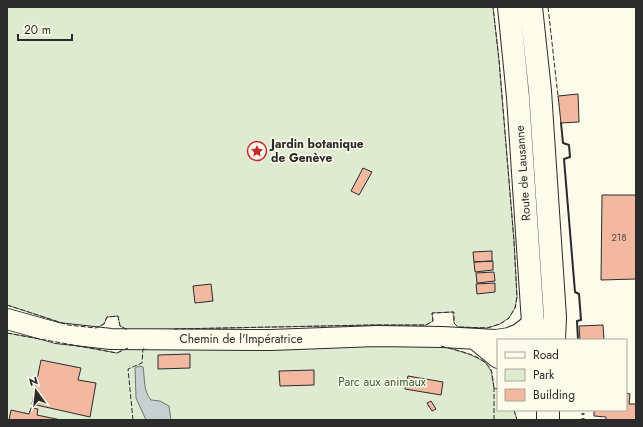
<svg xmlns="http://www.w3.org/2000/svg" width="643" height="427" font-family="Jost,sans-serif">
  <rect width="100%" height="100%" fill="#fdfbea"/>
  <!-- green -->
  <path fill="#deebd1" stroke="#74746e" d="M7 7H493L499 60 514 241 517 297 515 308 509 318 500 324 487 328 458 327 454 323 453 312 432 313 433 321 426 325H372L128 330 120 326 118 316 107 317 104 324 96 328 68 325 7 305Z
    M7 333 117 353 126 348 372 344 440 345 471 355 485 362 491 371 494 388 498 389V410H514L517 420H7Z"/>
  <!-- water -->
  <path fill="#c7d0d0" stroke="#74746e" d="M139 366 143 367C145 378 143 391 151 400L160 401 169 406 171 420H146L136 398 135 368Z"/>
  <!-- building -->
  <path fill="#f2b8a0" stroke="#2b2b2b" d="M578 94 579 122 561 123 558 96Z
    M363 168 372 172 359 195 351 191Z
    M602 195H636V279L601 280Z
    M492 251V261L474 262 473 252Z
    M493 261V270L475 272 474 262Z
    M494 272 495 281 477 283 476 273Z
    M495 283V292L477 294 476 284Z
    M211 284 213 301 195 303 193 286Z
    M603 325 604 340H580L579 326Z
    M190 354V368L158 369V355Z
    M41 360 81 368 78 380 96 383 90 417 32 404Z
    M314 370V385L280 386 279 371Z
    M408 376 443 382 441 395 405 389Z
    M626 393 630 394 629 404H636V420H606V417L594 416V410H626Z
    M431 401 436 409 432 411 427 403Z
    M31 408 38 409 37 415 61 420H9L11 410 29 414Z"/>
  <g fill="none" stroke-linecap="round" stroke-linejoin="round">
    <defs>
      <path id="minor" d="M7 319 57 333 111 339 271 340 377 336 442 337 496 340 509 338 519 334 533 323
        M476 340 498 358"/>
      <path id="major" d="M509 7 518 97 533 323 536 340
        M531 7 540 91 555 317 554 340
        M548 410V420"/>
    </defs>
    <!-- minor casing -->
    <use href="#minor" stroke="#2b2b2b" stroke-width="22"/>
    <!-- major casing -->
    <use href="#major" stroke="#2b2b2b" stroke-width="24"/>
    <!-- minor -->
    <use href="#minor" stroke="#fdfbea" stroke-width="20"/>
    <!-- major -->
    <use href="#major" stroke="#fdfbea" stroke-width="22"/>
    <!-- hedge -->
    <path stroke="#34623c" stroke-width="3" stroke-dasharray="2 3" stroke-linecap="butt" d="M583 420V410"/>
    <!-- fence -->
    <path stroke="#2b2b2b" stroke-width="1" stroke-dasharray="5 2" stroke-linecap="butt" d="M548 7 558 96
      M7 305 68 325 96 328 104 324 107 317 118 316 120 326 128 330
      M174 329 372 325H426L433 321 432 313 454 312V323L458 327 487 328 500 324 509 318 515 308 517 297 514 241 499 60 493 7
      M7 333 117 353 128 348
      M441 346C457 351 483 354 491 370 493 375 493 382 494 388L498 389
      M514 410 517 420
      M133 420 128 369 142 363 143 349H147
      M494 420V388"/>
    <!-- wall -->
    <path stroke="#2b2b2b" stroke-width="2" d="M561 123 563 143 569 145 570 157 564 159 575 292 579 294 581 320 577 321 578 340"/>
  </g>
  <!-- icons -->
  <defs>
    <symbol id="sight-ring" viewBox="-11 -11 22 22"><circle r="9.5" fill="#fdfbea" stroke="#c62828" stroke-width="1.5"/><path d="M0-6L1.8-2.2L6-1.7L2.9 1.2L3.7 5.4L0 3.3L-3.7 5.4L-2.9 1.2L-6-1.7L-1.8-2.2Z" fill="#c62828"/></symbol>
  </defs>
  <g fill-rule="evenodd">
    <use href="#sight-ring" x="246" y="140" width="22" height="22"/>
  </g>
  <g text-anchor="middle" stroke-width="3" stroke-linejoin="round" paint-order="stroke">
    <!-- number labels -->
    <g font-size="10" fill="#5d4e48">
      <text x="619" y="241">218</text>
    </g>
    <!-- poi labels -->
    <g font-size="12" font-weight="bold" fill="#2b2b2b" stroke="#fdfbea" text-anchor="start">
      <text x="271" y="148">Jardin botanique<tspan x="271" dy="14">de Genève</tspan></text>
    </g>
    <!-- street labels -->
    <g font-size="12" fill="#2b2b2b" stroke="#fdfbea">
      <text transform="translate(523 173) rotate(-94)" y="4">Route de Lausanne</text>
      <text x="241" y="343">Chemin de l'Impératrice</text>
    </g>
    <!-- park labels -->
    <g font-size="12" fill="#34623c" stroke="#fdfbea">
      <text x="382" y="386">Parc aux animaux</text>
    </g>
  </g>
  <!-- border -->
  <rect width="643" height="427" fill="none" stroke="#2b2b2b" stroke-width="16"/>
  <!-- legend -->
  <rect x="497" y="339" width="130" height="72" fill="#fdfbea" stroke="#a9a89e"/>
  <rect x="505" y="352" width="20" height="6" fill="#fdfbea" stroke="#a9a89e"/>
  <text x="533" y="359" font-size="12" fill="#2b2b2b">Road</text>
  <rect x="505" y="369" width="20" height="12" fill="#deebd1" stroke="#a9a89e"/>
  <text x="533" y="379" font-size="12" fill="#2b2b2b">Park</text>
  <rect x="505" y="389" width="20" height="12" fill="#f2b8a0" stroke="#a9a89e"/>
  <text x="533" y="399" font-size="12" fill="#2b2b2b">Building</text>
  <!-- north arrow -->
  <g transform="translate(36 391) rotate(345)" stroke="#fdfbea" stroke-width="3" paint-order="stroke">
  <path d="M0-3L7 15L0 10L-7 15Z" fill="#2b2b2b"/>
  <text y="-6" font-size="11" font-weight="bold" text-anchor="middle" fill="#2b2b2b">N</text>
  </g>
  <!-- scale -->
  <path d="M18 34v6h54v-6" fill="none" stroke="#2b2b2b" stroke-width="2"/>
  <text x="24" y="34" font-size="12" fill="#2b2b2b" stroke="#fdfbea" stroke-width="3" paint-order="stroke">20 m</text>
</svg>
